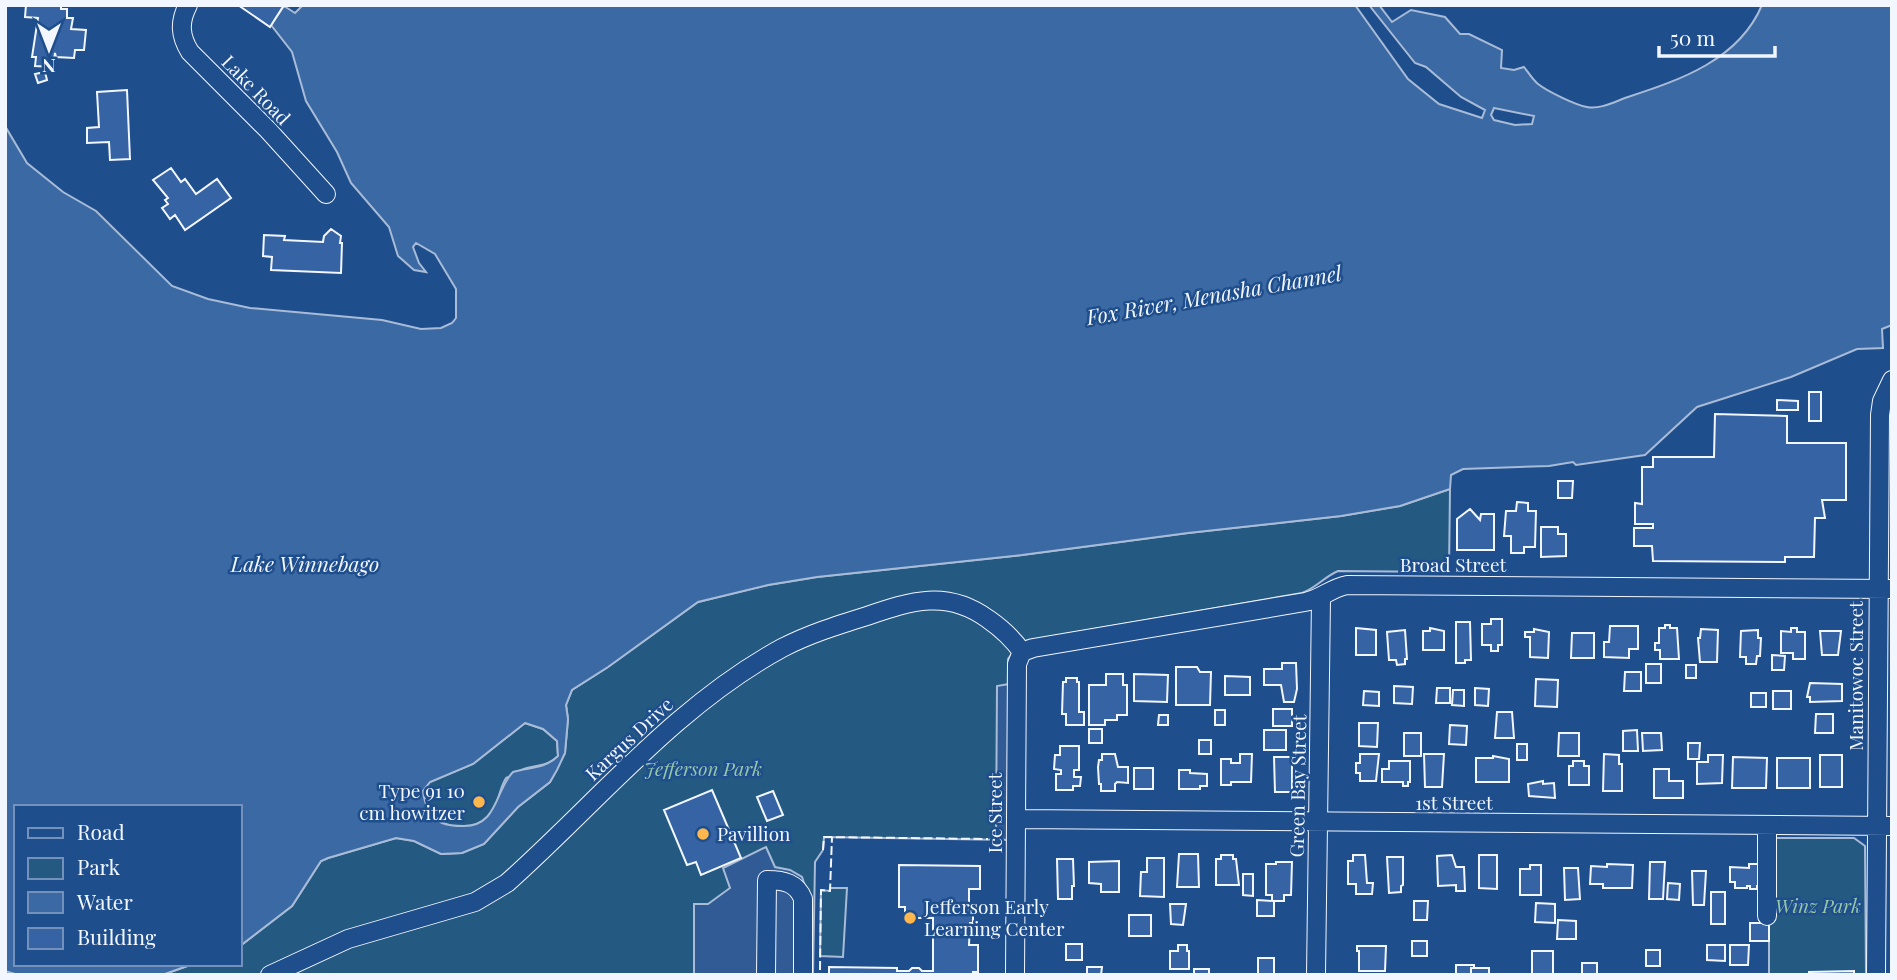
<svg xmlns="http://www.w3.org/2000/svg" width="1897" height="980" font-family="'Playfair Display',serif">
  <rect width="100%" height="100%" fill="#1f4e8c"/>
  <!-- green -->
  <path fill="#245a82" stroke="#a8bbd7" stroke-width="2" d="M1450 489 1449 572 1338 571C1324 577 1316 588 1302 593L1020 642 1008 659 1007 840 824 837 823 850 815 862 813 975H162L193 964H240V946L292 906 321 861 328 858 396 838 414 841 441 854 462 853 484 844 518 807 550 782 565 753 568 719 566 705 572 690 608 667 698 602 768 585 817 577 1022 555 1188 533 1341 516 1400 506Z
    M525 723 543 729 557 741 558 756C547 767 540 764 527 768 520 770 513 775 506 778 498 791 499 806 488 817 462 840 427 823 423 791L430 782 473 764Z
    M1769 838H1854L1865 846 1866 975H1769Z
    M830 888H847L843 957 820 956 821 890 830 891Z"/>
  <!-- parking -->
  <path fill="#305b95" stroke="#a8bbd7" stroke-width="2" d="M1009 684 1007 840 996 839 997 686Z
    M766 847 775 867 790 870 802 877 808 896V975H694V904H708L730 888 723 868Z"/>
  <!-- water -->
  <path fill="#3b69a3" stroke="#a8bbd7" stroke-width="2" fill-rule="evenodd" d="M303 5H1355L1408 79 1439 104 1482 118 1485 110 1461 97 1426 67 1415 63 1369 5H1379L1392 22 1411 10 1445 17 1460 34H1469L1502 50 1501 68 1514 70 1524 67C1528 72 1533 80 1538 84 1547 91 1575 105 1587 107 1600 110 1616 101 1628 97 1680 80 1739 60 1762 5H1892V325L1882 329 1883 348 1857 349 1791 377 1697 407 1645 455 1576 465 1573 462 1549 466 1463 469 1451 475 1450 489 1400 506 1341 516 1188 533 1022 555 817 577 768 585 698 602 608 667 572 690 566 705 568 719 565 753 557 770 550 782 518 807 484 844 462 853 441 854 414 841 396 838 328 858 321 861 292 906 240 946V807H16V964H193L162 975H18L5 971V126L27 163 63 192 96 211 172 286 208 299 250 308 382 320 421 329 441 328 452 323 456 318V289L435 254 416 243 413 247 419 263 426 272 414 270 398 256 389 227 351 183 337 152 306 101 292 52 271 25 284 6 295 13ZM1494 108 1534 116 1532 124 1515 125 1494 120 1491 115ZM525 723 543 729 557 741 558 756C545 769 529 767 513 772 495 790 498 826 464 826 456 826 449 826 442 823 429 816 425 805 423 791L430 782 473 764Z"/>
  <!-- building -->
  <path fill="#3563a3" stroke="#f2f6ff" stroke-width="2" d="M26 5H61V9H67V18H73L71 29 86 30 84 50H75L74 58 56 57 55 53 53 67 35 66 36 57H32L38 18 25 17Z
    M238 5H284L270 27Z
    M45 72 47 80 38 83 35 74Z
    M127 90 130 159 110 160 109 142 87 143V128L99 127 97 92Z
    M171 168 181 182 185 179 196 194 217 179 231 198 185 230 175 215 170 219 162 208 168 204 165 200 168 198 153 180Z
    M331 229 341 236 340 243H342L341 273 271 270 272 257 263 256 264 235 285 236 284 240 323 242 324 236Z
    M1809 392H1821V421H1809Z
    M1777 400 1798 401V410H1777Z
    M1715 414 1787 416V443H1846V500H1822L1825 518H1815L1814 557H1785V562L1653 561 1652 546H1634V528H1653V524H1635V503L1642 504V467H1653V457H1714Z
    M1558 481H1573L1572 498H1558Z
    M1517 502 1528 503V511H1536L1535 547H1524V553H1511V536H1504L1506 511H1516Z
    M1470 509 1480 520 1481 514H1494V550H1457V519Z
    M1541 527H1558V534H1566V556L1541 557Z
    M1491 619H1502V645H1498V651H1491V645H1482V624H1491Z
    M1456 622H1470L1471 660H1465V663H1456Z
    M1665 625H1670V628H1677L1679 659H1660V650H1655V643H1659V628H1665Z
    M1610 626H1638V649H1629V658L1604 657V642H1609Z
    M1356 628 1376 630V655H1356Z
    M1430 628 1444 631V650H1423V631H1430Z
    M1791 628H1797V632H1805V659H1793V653H1781V631L1791 632Z
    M1534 629 1549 632 1548 658 1530 657V637H1525V632H1534Z
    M1701 629 1718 630 1717 662H1700L1698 638H1700Z
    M1405 630 1407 659H1405V664L1397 665 1396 660H1389L1387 632Z
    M1758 630V638H1761L1760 656H1757L1756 664H1746V657H1740L1741 631Z
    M1820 631H1841L1838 655H1822Z
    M1572 633H1594V658H1571Z
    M1772 655 1785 656 1784 670H1772Z
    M1282 663H1296L1297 689 1294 702H1284L1281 685H1264V669H1282Z
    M1646 664H1661V683H1646Z
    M1686 665H1696V678H1686Z
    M1176 667H1197L1200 672H1211L1210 705H1176Z
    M1625 672H1641V691H1624Z
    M1106 674H1123V685H1127V715H1117V720H1105V725H1089V685H1106Z
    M1134 674 1168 675 1167 702 1134 701Z
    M1225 676 1250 677V695H1225Z
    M1066 678H1077V682H1079V712H1084V725H1066V714H1062L1063 682H1066Z
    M1536 679 1558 680 1557 707 1535 706Z
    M1810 683 1842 684V701L1810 702V697H1807Z
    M1394 686 1413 687 1412 704 1394 703Z
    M1437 688H1450V703H1436Z
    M1475 688 1489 689 1488 706 1475 705Z
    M1453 690H1464V706L1452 705Z
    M1364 691 1379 692V706L1363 705Z
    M1773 691H1791V709H1773Z
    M1751 693H1766V707H1751Z
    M1273 709H1292V726H1273Z
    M1215 710H1225V725H1215Z
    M1497 712H1512L1514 738H1495Z
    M1816 714H1833V733H1815Z
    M1159 715H1168V725H1158Z
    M1359 723H1378L1377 747 1359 746Z
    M1450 725 1467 726 1466 745 1449 744Z
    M1089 729H1102V743H1089Z
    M1264 730H1286V750H1264Z
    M1637 730 1638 751H1623V731Z
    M1404 733H1421V756H1404Z
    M1559 733H1579V756H1558Z
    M1642 733H1661L1662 750 1643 751Z
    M1199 740H1211V754H1199Z
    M1688 743H1700L1699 759H1688Z
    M1517 744H1527V760H1517Z
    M1060 746H1079V770H1074V777H1081L1080 786H1073V790H1056V774H1061V770L1054 769 1055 755H1060Z
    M1102 754H1115L1118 767H1128V783L1117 782 1115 784V791H1101V784H1099L1098 767 1099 760H1102Z
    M1240 754H1252L1251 782H1231V785H1221V759H1231V763H1240Z
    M1360 754H1379L1376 781H1360V773H1356V763H1360Z
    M1424 754H1444L1442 787H1425Z
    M1604 754 1619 755V764H1622V791H1603Z
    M1708 755H1723L1722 783 1697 784V762H1708Z
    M1820 755H1842V787H1820Z
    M1493 756 1509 759V782H1476V758H1493Z
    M1274 757H1292V792H1275Z
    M1733 757 1767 758 1766 788H1732Z
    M1777 758H1810V788H1777Z
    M1389 761H1410V782H1408V786H1403V782H1382V769H1389Z
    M1573 761H1584V766H1589V785H1569V766H1573Z
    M1134 768H1153V789H1134Z
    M1654 769H1669V781H1683V798H1654Z
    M1179 770H1190V773L1207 774V786H1200V789H1179Z
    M1543 781V784L1554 783 1555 798 1529 796 1528 784Z
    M712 790 741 858 701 875 696 862 687 865 664 810Z
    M773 791 783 815 767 821 757 797Z
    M1179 854H1198L1199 887H1177Z
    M1221 855H1233V859H1236L1239 885H1216V859H1221Z
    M1353 855H1365L1367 883H1373L1372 894H1356V884H1348V861H1353Z
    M1452 855 1456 867H1464L1465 891H1456V885L1438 886 1437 856Z
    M1479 855H1497V889L1479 888Z
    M1387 857H1403V885L1401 886V892L1389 893Z
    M1147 858H1164V897L1140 896 1141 872H1147Z
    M1057 859H1073L1074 886H1072V899H1058Z
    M1119 861V892H1101V884L1089 883V862Z
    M1276 862H1292L1291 895H1284V901H1272V895H1266V864H1276Z
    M1650 862H1665L1663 899H1649Z
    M1607 864 1633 865 1632 888H1603V884H1590L1591 866 1607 867Z
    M1749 864H1765V886H1757V889H1750V886H1747V888H1735V882H1730V867L1749 868Z
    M899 865 980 866V889H969V912H973V923H970L969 945H978V972H973V975H829V967L897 968V971H909L912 968H919L922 971H933V918H905V907H899Z
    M1530 865H1541V895H1520V869H1530Z
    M1564 868H1578L1580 899 1565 900Z
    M1692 871H1706L1704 905H1693Z
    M1243 874H1253V896L1243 895Z
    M1668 883 1680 884 1679 900 1667 899Z
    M1711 892H1725V924H1711Z
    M1257 900 1274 901V916H1257Z
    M1414 901H1428L1427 920H1414Z
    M1536 903 1555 904V923L1535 922Z
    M1170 904H1186L1183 925 1171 924Z
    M1129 915H1151V936H1129Z
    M1558 920 1576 921V939H1557Z
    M1750 923H1769V941H1750Z
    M1412 941H1427V956H1412Z
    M1066 944H1082V960H1066Z
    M1178 945H1187V951H1189V969H1170V951H1178Z
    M1707 945H1725V961L1707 960Z
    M1730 945H1749L1748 965H1730Z
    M1357 946H1386L1385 971H1359V951H1357Z
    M1646 950H1660V966H1646Z
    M1532 951H1553V974H1532Z
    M1258 958H1274V975H1258Z
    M1582 963H1597V975H1582Z
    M1456 965H1474V968H1471V975H1456Z
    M1087 967H1102L1101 975H1087Z
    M1471 968H1489V975H1471Z
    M1194 969H1209V975H1194Z
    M1854 971V975H1809V972Z"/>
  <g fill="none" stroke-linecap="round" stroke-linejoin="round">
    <defs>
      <path id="minor" d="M188 5C179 22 180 36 190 52L268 130 326 194
        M1022 652 1033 648 1305 602C1321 599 1331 588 1347 585L1892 589
        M1016 819 1892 826
        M1767 826V916
        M270 975 348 939 475 902 507 883C597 803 674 707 782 648 809 634 838 625 867 616 911 601 947 589 988 619 1001 628 1013 639 1022 652
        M766 975 767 880C784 880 797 883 803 899V975
        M1015 975 1017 664 1022 652
        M1316 975 1321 599
        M1876 975 1880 415 1882 401 1892 380"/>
    </defs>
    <!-- minor casing -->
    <use href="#minor" stroke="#f2f6ff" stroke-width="20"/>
    <!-- minor -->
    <use href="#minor" stroke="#1f4e8c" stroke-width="18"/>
    <!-- fence -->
    <path stroke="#f2f6ff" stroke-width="2" stroke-dasharray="9 3.5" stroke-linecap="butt" d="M823 850 824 837 988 839
      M820 970 821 890 830 891 832 837"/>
  </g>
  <!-- markers -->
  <g fill="#ffb74d" stroke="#1f4e8c" stroke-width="2.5">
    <circle cx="479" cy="802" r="7"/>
    <circle cx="703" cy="834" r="7"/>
    <circle cx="910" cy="918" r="7"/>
  </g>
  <g text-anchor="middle" stroke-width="5" stroke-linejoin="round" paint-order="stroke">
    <!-- street labels -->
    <g font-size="19" fill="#f2f6ff" stroke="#1f4e8c">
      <text transform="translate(256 90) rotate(46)" y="7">Lake Road</text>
      <text x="1453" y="572">Broad Street</text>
      <text transform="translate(1856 676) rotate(-90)" y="7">Manitowoc Street</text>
      <text transform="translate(629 739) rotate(-43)" y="7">Kargus Drive</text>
      <text transform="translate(1298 786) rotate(-89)" y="7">Green Bay Street</text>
      <text x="1454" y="810">1st Street</text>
      <text transform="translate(995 813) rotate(-90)" y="7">Ice Street</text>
    </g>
    <!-- park labels -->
    <g font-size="19" font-style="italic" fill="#97c8a6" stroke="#1f4e8c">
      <text x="703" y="776">Jefferson Park</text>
      <text x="1818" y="913">Winz Park</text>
    </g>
    <!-- poi labels -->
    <g font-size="19" fill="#f2f6ff" stroke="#1f4e8c" text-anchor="start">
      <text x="465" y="798" text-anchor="end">Type 91 10<tspan x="465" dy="22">cm howitzer</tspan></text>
      <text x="717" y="841">Pavillion</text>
      <text x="924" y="914">Jefferson Early<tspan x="924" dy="22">Learning Center</tspan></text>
    </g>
    <!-- water labels -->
    <g font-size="21" font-style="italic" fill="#f2f6ff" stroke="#1f4e8c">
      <text transform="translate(1214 296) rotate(-10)" y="7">Fox River, Menasha Channel</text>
      <text x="305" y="572">Lake Winnebago</text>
    </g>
  </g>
  <!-- border -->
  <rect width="1897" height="980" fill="none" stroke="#f2f6ff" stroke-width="14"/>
  <!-- legend -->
  <rect x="14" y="805" width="228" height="161" fill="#1f4e8c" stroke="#7391ba" stroke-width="2"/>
  <rect x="28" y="828" width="35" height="10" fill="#1f4e8c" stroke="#7391ba" stroke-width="2"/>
  <text x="77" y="840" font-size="21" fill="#f2f6ff">Road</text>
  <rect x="28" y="858" width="35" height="21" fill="#245a82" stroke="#7391ba" stroke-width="2"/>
  <text x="77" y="875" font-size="21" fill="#f2f6ff">Park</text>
  <rect x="28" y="892" width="35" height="21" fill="#3b69a3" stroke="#7391ba" stroke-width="2"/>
  <text x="77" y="910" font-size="21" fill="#f2f6ff">Water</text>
  <rect x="28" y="928" width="35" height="21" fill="#3563a3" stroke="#7391ba" stroke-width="2"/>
  <text x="77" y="945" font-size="21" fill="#f2f6ff">Building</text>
  <!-- north arrow -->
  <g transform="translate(49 49) rotate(180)" stroke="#1f4e8c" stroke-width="5" paint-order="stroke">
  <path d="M0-5L12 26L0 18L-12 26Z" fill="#f2f6ff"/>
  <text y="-10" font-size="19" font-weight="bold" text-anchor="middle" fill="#f2f6ff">N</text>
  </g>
  <!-- scale -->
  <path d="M1659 46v10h116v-10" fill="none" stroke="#f2f6ff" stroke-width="3.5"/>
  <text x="1670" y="46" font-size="21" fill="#f2f6ff" stroke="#1f4e8c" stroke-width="5" paint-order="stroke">50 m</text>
</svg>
